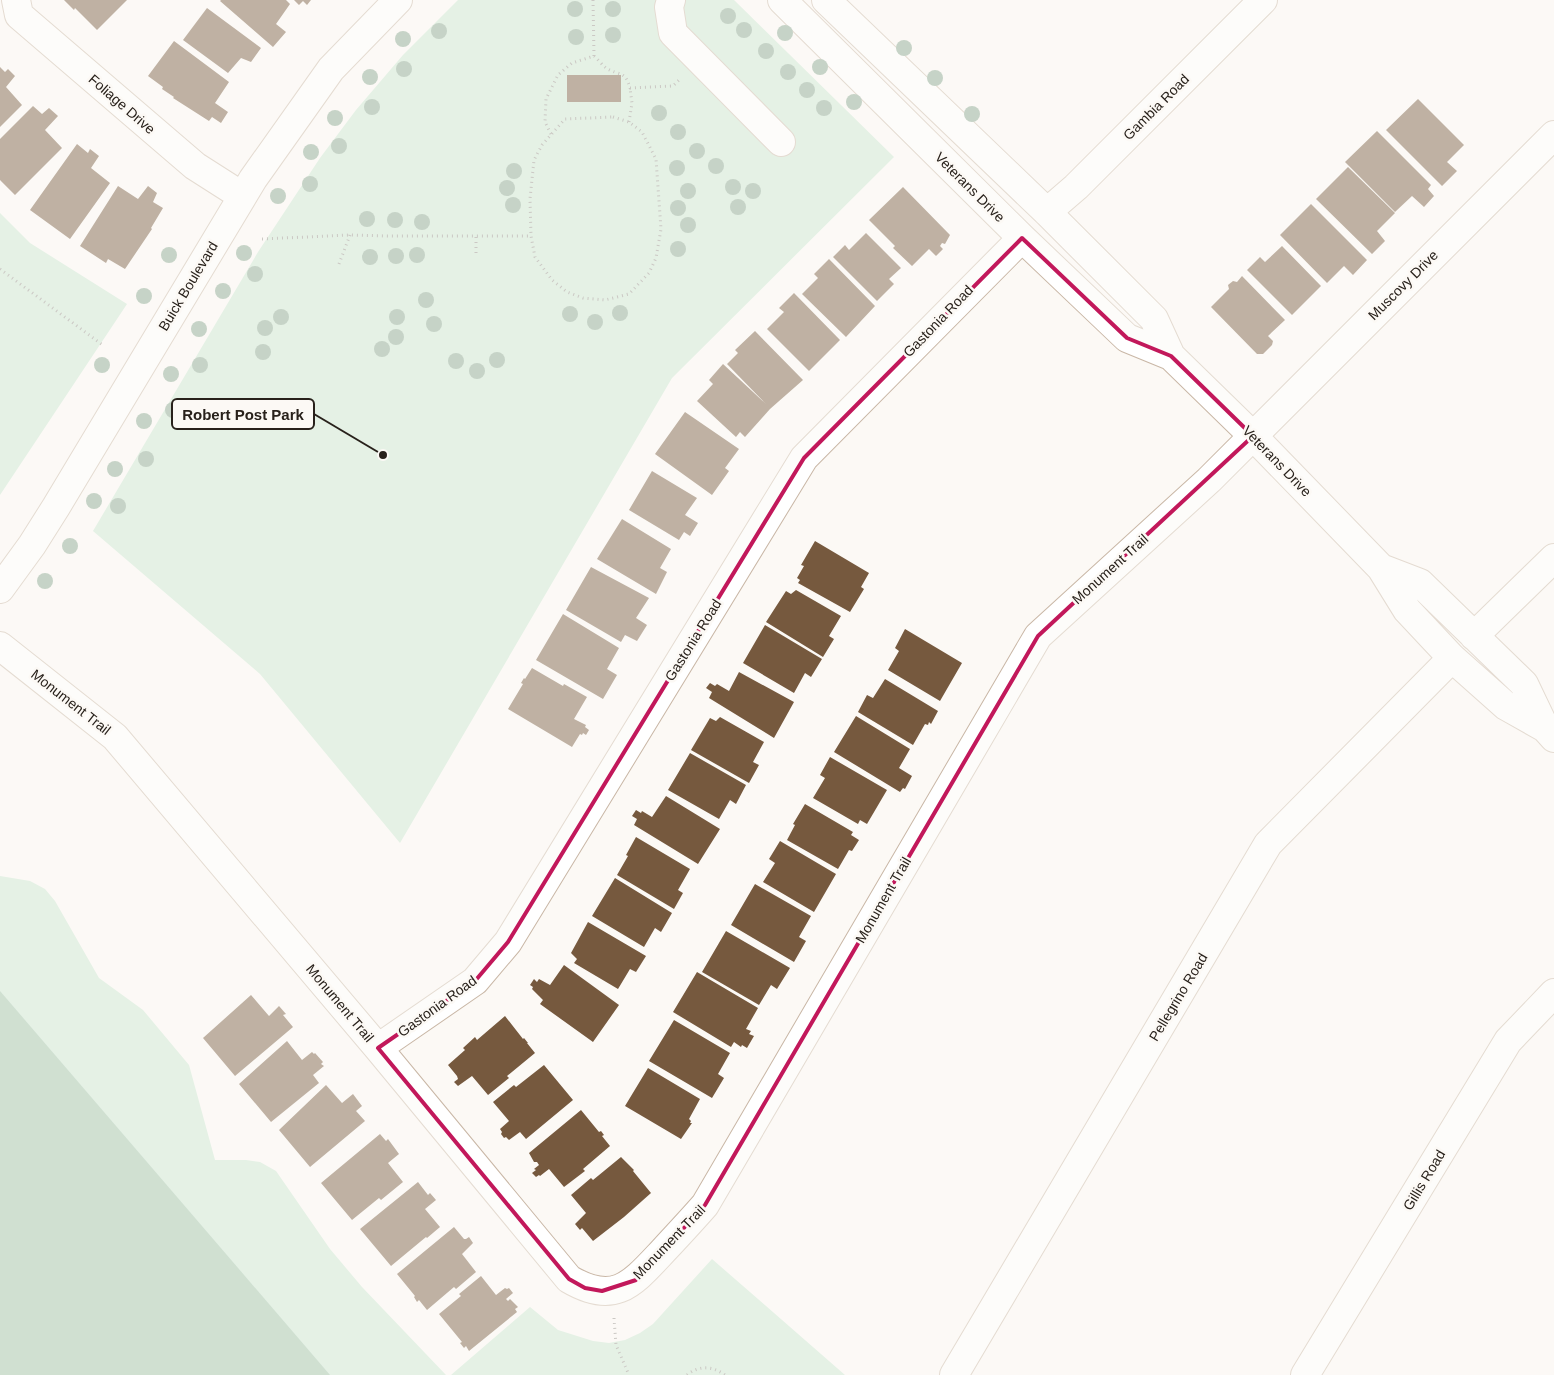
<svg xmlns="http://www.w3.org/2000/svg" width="1554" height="1375" font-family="Helvetica,sans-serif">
  <rect width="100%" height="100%" fill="#fcf9f5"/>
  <!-- green -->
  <path fill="#c9e6d1" d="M458 0H734L894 157 672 378 400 843 260 674 93 531 258 252 320 158 356 110 403 55Z
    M0 213 30 243 127 304 0 495Z
    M0 876 30 881 45 889 55 901 99 978 143 1010 189 1065 215 1160H246L260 1162 276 1171 330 1249 362 1287 446 1375H0Z
    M712 1259 845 1375H451L530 1307 558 1330 593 1341 609 1343 625 1340 640 1333 653 1324Z"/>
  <!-- forest -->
  <path fill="#9bc0a5" d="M0 991 330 1375H0Z"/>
  <!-- building -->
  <path fill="#76593e" d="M64 0H127L97 30 75 8 74 10Z
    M221 0H286L290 4 276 24 286 32 273 47 220 1Z
    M294 0H311L307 5 303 1 299 5Z
    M207 8 261 48 251 62 241 58 228 73 183 40Z
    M174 41 229 82 215 103 228 112 221 123 212 117 209 121 173 98 174 97 162 89 163 87 148 76Z
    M0 67 5 72 8 69 15 76 6 87 22 105 0 127Z
    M567 75H621V102H567Z
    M1418 99 1464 145 1447 162 1457 171 1442 186 1386 130Z
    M33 106 42 114 49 108 58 116 45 130 62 148 15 195 0 180V139Z
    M1377 131 1431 185 1428 189 1434 196 1424 207 1412 196 1395 212 1345 162Z
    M77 144 88 153 90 149 99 156 91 168 110 183 70 239 30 210Z
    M1348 167 1395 213 1377 231 1385 241 1372 254 1316 199Z
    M118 186 138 199 148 186 157 193 153 202 163 208 151 228 152 229 125 269 108 259 106 263 80 246Z
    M903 187 950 235 945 244 942 243 940 246 943 249 936 256 929 249 912 266 893 248 895 246 869 220Z
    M1311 204 1367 260 1353 275 1344 266 1327 283 1280 235Z
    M866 233 901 268 889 279 894 284 877 301 833 257 845 245 849 250Z
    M1282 246 1321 286 1292 315 1247 270 1260 257 1265 262Z
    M829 259 875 306 846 337 802 294 818 278 814 274Z
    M1242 276 1285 320 1268 336 1273 341 1272 345 1263 354H1257L1211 307 1229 289 1228 285 1233 281 1237 282Z
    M794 293 840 340 809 371 767 329 784 312 779 308Z
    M755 331 803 380 770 409 745 437 740 432 736 437 697 401 713 384 709 380 723 364 767 405 727 364 738 353 735 350Z
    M685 412 739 449 725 468 729 471 712 495 655 454Z
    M652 471 697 498 685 515 698 523 690 536 684 532 679 540 629 510Z
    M622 519 671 549 660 568 667 572 656 594 597 559Z
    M815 541 869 573 861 587 864 589 850 612 798 583 800 580 797 578 804 566 801 565Z
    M591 567 649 598 636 618 647 625 637 641 625 635 621 642 566 610Z
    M796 590 841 616 829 636 834 639 823 657 766 622 786 591 791 594Z
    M563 614 619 648 607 669 617 675 603 699 536 660Z
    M765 625 822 659 811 677 805 673 794 693 743 663Z
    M905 629 962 663 940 701 888 670 899 651 895 648Z
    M532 668 563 686 564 684 587 697 574 719 586 725 585 727 589 730 586 735 583 733 582 735 580 734 572 747 508 709 523 684 521 683 524 678 525 679Z
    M739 672 794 702 774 738 709 698 712 692 706 688 710 683 715 686 717 684 729 691Z
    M885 679 938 711 931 724 929 722 928 725 925 724 913 745 858 712 867 695 873 698Z
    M856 716 910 749 899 768 912 776 905 789 903 788 900 792 834 752Z
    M720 717 764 742 753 762 759 765 749 783 691 750 710 718 716 721Z
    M690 753 746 785 736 804 730 800 719 819 668 790Z
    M830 757 887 790 867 824 860 820 858 824 813 798 825 778 820 775Z
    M666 796 720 829 698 864 634 825 637 819 632 816 636 810 641 813 642 811 652 817Z
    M805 804 853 832 851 835 859 840 852 851 849 850 838 869 787 840 795 825 793 824Z
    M636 837 690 869 678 890 683 893 674 909 617 875 628 856 626 855Z
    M780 841 836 874 814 912 763 882 775 863 769 859Z
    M615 878 672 913 661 932 655 928 644 947 592 916Z
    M755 884 811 916 799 937 806 941 794 962 731 925Z
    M588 922 646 956 636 972 630 969 618 989 574 963 577 959 571 953Z
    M726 931 790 968 777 989 771 985 759 1005 702 972Z
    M564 965 619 1005 593 1042 540 1004 543 1000 532 989 533 987 530 985 534 979 537 982 539 979 550 985Z
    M697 972 758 1008 746 1029 751 1031 749 1034 754 1036 747 1048 742 1045 741 1047 734 1042 731 1047 673 1012Z
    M251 995 269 1016 279 1006 286 1014 283 1015 293 1027 235 1076 203 1038Z
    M505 1016 523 1039 524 1038 528 1043H527L535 1053 507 1076 509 1078 488 1095 472 1076 458 1086 454 1082 458 1079 457 1076 448 1065 465 1050 463 1048 475 1037 477 1040Z
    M674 1020 730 1053 718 1074 724 1078 712 1098 649 1061Z
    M287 1041 302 1060 312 1052 314 1054 315 1053 323 1062 321 1064 324 1066 313 1075 319 1083 271 1122 239 1084Z
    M544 1065 573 1100 526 1139 520 1132 509 1140 506 1137 504 1138 501 1134 502 1132 500 1129 509 1121 493 1102 514 1085 516 1087Z
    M648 1068 700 1099 689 1119 691 1121 690 1123H692L681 1139 625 1106Z
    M326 1085 342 1103 353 1094 362 1106 356 1111 365 1121 310 1167 279 1130Z
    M581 1110 599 1132 601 1131 604 1135 602 1136 610 1146 583 1169 585 1171 564 1187 549 1169 540 1176 539 1175 536 1177 532 1173 536 1170 534 1169 539 1165 537 1162H534L529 1153Z
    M380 1134 386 1141 388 1139 399 1154 388 1163 403 1182 381 1200 379 1198 352 1220 321 1183Z
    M621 1157 634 1170 633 1171 651 1193 624 1217 593 1241 582 1228 580 1230 575 1224 586 1213 571 1195 591 1178 593 1180Z
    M418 1182 428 1195 430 1193 436 1200 425 1209 440 1227 427 1238 426 1237 391 1266 360 1229Z
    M454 1227 464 1239H466L469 1237 473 1243 462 1254 476 1272 456 1289 454 1287 427 1310 419 1300 417 1302 414 1297 415 1296 397 1274Z
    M481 1276 496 1295 505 1288 507 1289 509 1288 513 1293 506 1299 508 1301 510 1299 518 1307 515 1309 517 1312 469 1351 466 1346 464 1348 460 1343 462 1342 439 1314 461 1296 459 1294Z"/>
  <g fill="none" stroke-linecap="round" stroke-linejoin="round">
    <defs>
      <path id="minor" d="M16 0 19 15 195 166 242 196
        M671 0 669 7 673 33 781 142
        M782 0 1022 238 1127 338 1171 356 1253 436 1381 568 1407 610 1452 658 1506 706 1545 728 1554 738
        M826 0 1047 212 1154 319 1171 356
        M1047 212 1076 187 1263 0
        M1381 568 1420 583 1524 684 1545 728
        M0 589 32 545 56 507 253 179 331 69 398 0
        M1474 636 1554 558
        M0 646 115 737 378 1048 569 1279C615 1306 632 1284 663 1251 677 1236 691 1221 705 1205L1038 636 1209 480 1554 135
        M378 1048 475 981 508 942 804 458 1022 238
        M954 1375 1268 844 1452 658
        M1305 1375 1508 1041 1554 993"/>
    </defs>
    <!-- minor casing -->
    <use href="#minor" stroke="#c9b7a6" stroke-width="30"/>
    <!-- path -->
    <path stroke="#918c87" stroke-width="3" stroke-dasharray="1 4" stroke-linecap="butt" d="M593 0 594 56
      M613 117 629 122 642 132 656 159 661 229 656 258 649 273 629 294 605 300 583 298 567 292 552 280 535 257 531 236 530 199 534 160 542 145 565 119Z
      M629 122 632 103 630 88
      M551 134 545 122 546 99 558 75 572 63 594 56C598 59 602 65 606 68 619 76 625 70 630 88L673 86 680 79
      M262 239 350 235 387 236H531
      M476 253V236
      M339 264 350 235
      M0 269 104 346
      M614 1318 616 1345 629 1375
      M687 1375C699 1365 713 1366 725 1375"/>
    <!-- minor -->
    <use href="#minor" stroke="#fff" stroke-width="28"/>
  </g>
  <!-- trees -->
  <g fill="#86a48e">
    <circle cx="575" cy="9" r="8"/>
    <circle cx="613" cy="9" r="8"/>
    <circle cx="728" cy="16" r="8"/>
    <circle cx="744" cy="30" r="8"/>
    <circle cx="439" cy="31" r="8"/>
    <circle cx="785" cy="33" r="8"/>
    <circle cx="613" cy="35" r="8"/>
    <circle cx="576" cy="37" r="8"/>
    <circle cx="403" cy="39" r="8"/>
    <circle cx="904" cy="48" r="8"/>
    <circle cx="766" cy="51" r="8"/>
    <circle cx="820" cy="67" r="8"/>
    <circle cx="404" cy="69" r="8"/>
    <circle cx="788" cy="72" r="8"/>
    <circle cx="370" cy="77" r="8"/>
    <circle cx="935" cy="78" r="8"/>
    <circle cx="807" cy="90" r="8"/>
    <circle cx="854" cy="102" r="8"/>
    <circle cx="372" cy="107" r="8"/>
    <circle cx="824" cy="108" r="8"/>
    <circle cx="659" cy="113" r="8"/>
    <circle cx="972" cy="114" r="8"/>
    <circle cx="335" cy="118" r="8"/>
    <circle cx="678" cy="132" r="8"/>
    <circle cx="339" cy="146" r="8"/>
    <circle cx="697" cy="151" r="8"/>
    <circle cx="311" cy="152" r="8"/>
    <circle cx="716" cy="166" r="8"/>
    <circle cx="677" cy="168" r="8"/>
    <circle cx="514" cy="171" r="8"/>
    <circle cx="310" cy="184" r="8"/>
    <circle cx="733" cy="187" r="8"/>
    <circle cx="507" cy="188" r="8"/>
    <circle cx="688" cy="191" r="8"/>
    <circle cx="753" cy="191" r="8"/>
    <circle cx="278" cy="196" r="8"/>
    <circle cx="513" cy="205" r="8"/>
    <circle cx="738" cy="207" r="8"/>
    <circle cx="678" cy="208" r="8"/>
    <circle cx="367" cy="219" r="8"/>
    <circle cx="395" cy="220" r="8"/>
    <circle cx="422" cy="222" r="8"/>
    <circle cx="688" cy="225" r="8"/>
    <circle cx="678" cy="249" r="8"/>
    <circle cx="244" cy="253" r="8"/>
    <circle cx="169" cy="255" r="8"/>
    <circle cx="417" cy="255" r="8"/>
    <circle cx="396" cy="256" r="8"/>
    <circle cx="370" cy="257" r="8"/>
    <circle cx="255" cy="274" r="8"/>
    <circle cx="223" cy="291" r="8"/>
    <circle cx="144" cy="296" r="8"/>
    <circle cx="426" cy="300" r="8"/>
    <circle cx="620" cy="313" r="8"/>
    <circle cx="570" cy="314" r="8"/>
    <circle cx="281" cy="317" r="8"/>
    <circle cx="397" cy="317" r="8"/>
    <circle cx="595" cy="322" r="8"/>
    <circle cx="434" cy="324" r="8"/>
    <circle cx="265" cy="328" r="8"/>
    <circle cx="199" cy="329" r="8"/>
    <circle cx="396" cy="337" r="8"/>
    <circle cx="382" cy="349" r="8"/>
    <circle cx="263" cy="352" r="8"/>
    <circle cx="497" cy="360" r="8"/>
    <circle cx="456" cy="361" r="8"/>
    <circle cx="102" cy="365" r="8"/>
    <circle cx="200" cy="365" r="8"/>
    <circle cx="477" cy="371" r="8"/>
    <circle cx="171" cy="374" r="8"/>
    <circle cx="173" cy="410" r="8"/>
    <circle cx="144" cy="421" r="8"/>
    <circle cx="146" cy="459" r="8"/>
    <circle cx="115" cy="469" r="8"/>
    <circle cx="94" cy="501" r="8"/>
    <circle cx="118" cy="506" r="8"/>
    <circle cx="70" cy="546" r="8"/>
    <circle cx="45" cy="581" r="8"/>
  </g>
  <!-- marked area -->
  <path d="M0 0H1554V1375H0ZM1022 238 1127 338 1171 356 1253 436 1038 636 705 1205 636 1280 602 1291 585 1288 569 1279 378 1048 475 981 508 942 804 458Z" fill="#fcf9f5" fill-opacity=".55" fill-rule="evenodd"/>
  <path fill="none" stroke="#c2185b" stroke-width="4" stroke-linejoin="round" d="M1022 238 1127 338 1171 356 1253 436 1038 636 705 1205 636 1280 602 1291 585 1288 569 1279 378 1048 475 981 508 942 804 458Z"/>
  <g text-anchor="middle" stroke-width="5" stroke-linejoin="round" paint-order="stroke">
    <!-- street labels -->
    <g font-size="14" fill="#28211b" stroke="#fcf9f5">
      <text transform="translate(122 104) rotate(41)" y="5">Foliage Drive</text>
      <text transform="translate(1156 107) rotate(-45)" y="5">Gambia Road</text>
      <text transform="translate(970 187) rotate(45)" y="5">Veterans Drive</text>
      <text transform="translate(1403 285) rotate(-45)" y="5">Muscovy Drive</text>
      <text transform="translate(188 286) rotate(-59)" y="5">Buick Boulevard</text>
      <text transform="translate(938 321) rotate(-46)" y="5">Gastonia Road</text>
      <text transform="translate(1277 461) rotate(46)" y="5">Veterans Drive</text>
      <text transform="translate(1110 569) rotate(-42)" y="5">Monument Trail</text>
      <text transform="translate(693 640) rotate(-58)" y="5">Gastonia Road</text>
      <text transform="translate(71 702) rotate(38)" y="5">Monument Trail</text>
      <text transform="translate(883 900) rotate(-60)" y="5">Monument Trail</text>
      <text transform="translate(1178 997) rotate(-59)" y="5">Pellegrino Road</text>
      <text transform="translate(340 1003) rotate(50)" y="5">Monument Trail</text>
      <text transform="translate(437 1006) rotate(-36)" y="5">Gastonia Road</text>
      <text transform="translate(1424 1180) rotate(-59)" y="5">Gillis Road</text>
      <text transform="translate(669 1242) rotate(-46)" y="5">Monument Trail</text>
    </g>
  </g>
  <!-- callouts -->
  <path fill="none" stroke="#28211b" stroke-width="2" d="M383 455L314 414"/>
  <circle fill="#28211b" stroke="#fcf9f5" stroke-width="2" cx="383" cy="455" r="5"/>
  <rect fill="#fcf9f5" stroke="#28211b" stroke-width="2" x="172" y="399" width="142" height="30" rx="5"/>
  <g font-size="15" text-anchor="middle" font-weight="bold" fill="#28211b">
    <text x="243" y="420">Robert Post Park</text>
  </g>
</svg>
